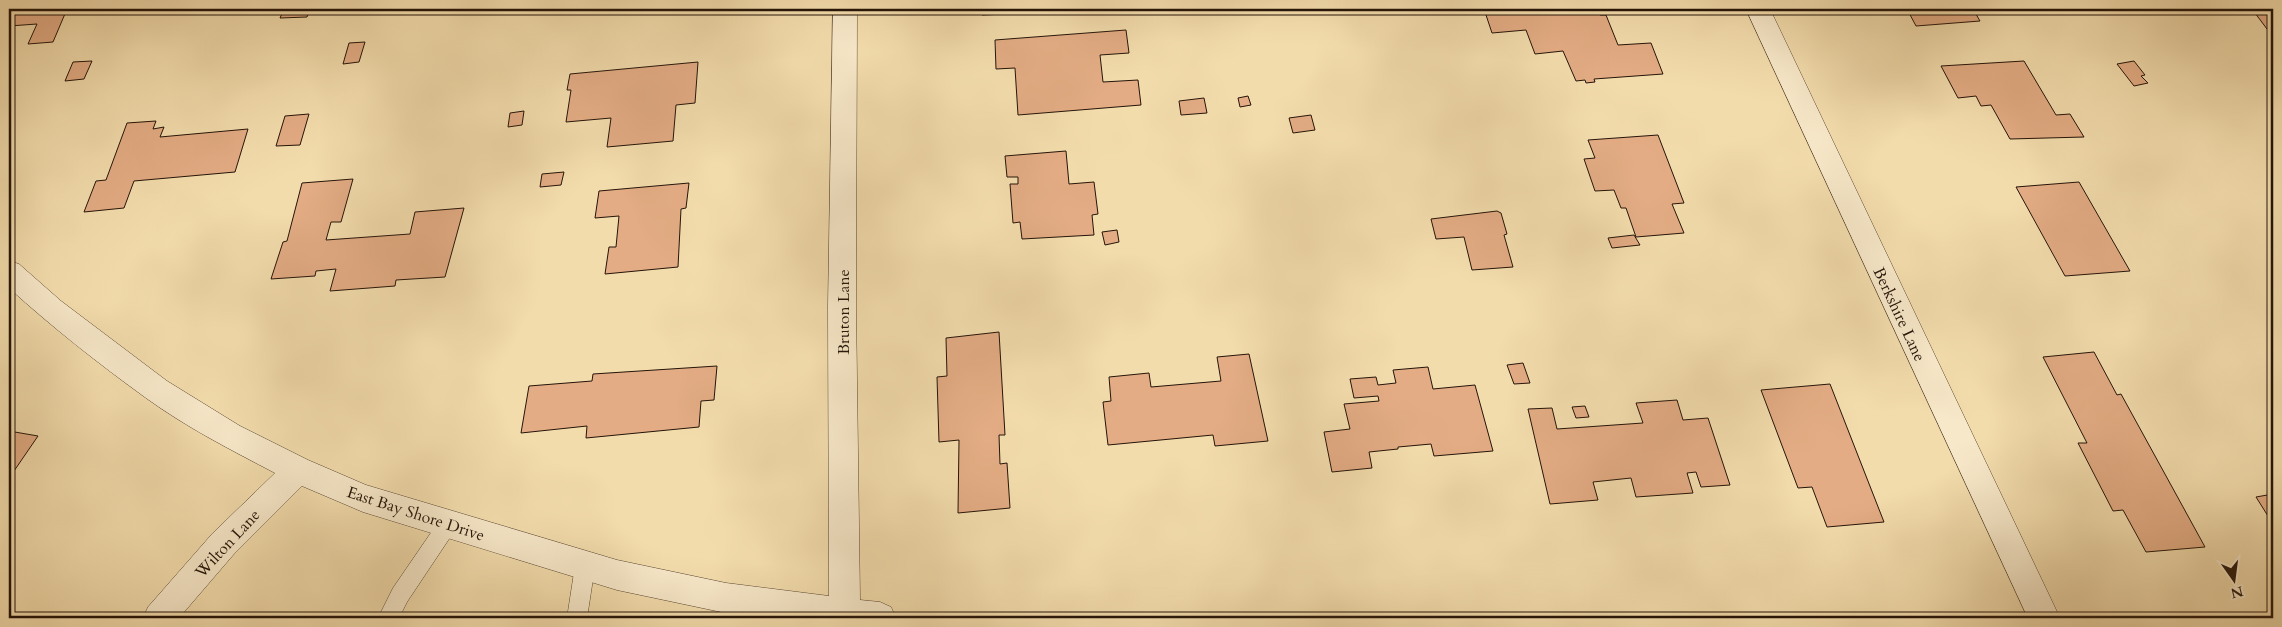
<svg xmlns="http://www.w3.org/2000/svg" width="2282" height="627" font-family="Cardo,serif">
  <rect width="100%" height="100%" fill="#f3dcac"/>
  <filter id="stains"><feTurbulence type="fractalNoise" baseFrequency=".004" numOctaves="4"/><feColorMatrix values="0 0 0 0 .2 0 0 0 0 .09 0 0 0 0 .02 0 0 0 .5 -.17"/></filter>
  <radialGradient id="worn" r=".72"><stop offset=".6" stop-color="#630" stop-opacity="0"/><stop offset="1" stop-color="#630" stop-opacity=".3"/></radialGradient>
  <!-- building -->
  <path fill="#e3ac84" stroke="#241409" d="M9 9H67L53 42 28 44 37 24 9 26Z
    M284 9H310L307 17 280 18Z
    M982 9H1006V14L982 15Z
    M1484 9H1610L1598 10 1600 15H1606L1618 45 1651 43 1663 74 1594 79 1595 82 1586 83 1585 80 1576 81 1563 51 1535 54 1526 30 1492 33Z
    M1907 9H1973L1980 21 1916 26Z
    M2252 9H2273V29H2267Z
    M1126 30 1129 53 1100 55 1103 82 1138 80 1141 105 1018 115 1015 68 996 69 995 40Z
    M365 42 359 62 343 64 349 43Z
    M92 61 84 79 65 81 73 62Z
    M2024 61 2056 115 2070 114 2084 137 2010 139 1991 105 1981 106 1976 96 1958 98 1941 66Z
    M2134 61 2145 75 2141 76 2148 83 2134 86 2117 64Z
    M698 62 695 103 676 105 673 141 607 147 611 118 566 122 571 90H567L570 74Z
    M1248 96 1251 105 1240 107 1238 98Z
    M1204 98 1207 113 1181 115 1179 101Z
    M524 111 522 125 508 127 510 113Z
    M309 114 300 145 276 146 285 116Z
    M1311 115 1315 130 1293 133 1289 118Z
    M156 121 153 129 164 127 160 137 248 129 235 172 134 181 124 208 84 212 96 181 106 180 127 123Z
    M1658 135 1684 203 1672 204 1684 233 1636 237 1626 208H1621L1614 190 1595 191 1584 159 1595 158 1588 140Z
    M1066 151 1069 184 1094 182 1098 214 1092 215 1094 235 1022 239 1020 222 1013 223 1010 184H1018V177H1007L1005 156Z
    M564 172 561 185 540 187 542 174Z
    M353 179 341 222H331L326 240 410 234 415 212 464 208 445 277 396 280 395 286 330 291 336 269 316 271 315 276 271 279 283 242 287 241 302 183Z
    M2079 182 2130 271 2065 276 2016 187Z
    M689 183 686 208 681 209 678 267 605 274 609 247H616L619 216 595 218 599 191Z
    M1497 211 1501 213 1507 234 1504 235 1513 267 1472 270 1464 237 1436 239 1431 219Z
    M1117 230 1119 242 1105 245 1102 232Z
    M1634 235 1640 245 1612 248 1608 238Z
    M999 332 1005 435H999L1000 464 1007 463 1010 508 958 513 959 440 939 442 937 377 947 376 946 338Z
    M2094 352 2117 395 2121 394 2205 547 2146 552 2123 510 2113 511 2078 443H2087L2043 357Z
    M1249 354 1268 441 1215 446 1213 435 1108 445 1103 402 1111 401 1109 377 1149 373 1151 387 1221 381 1217 357Z
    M1523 363 1530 383 1514 384 1507 365Z
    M717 366 714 400 701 401 699 427 586 438 587 426 521 433 529 386 592 381 593 374Z
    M1428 367 1433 389 1475 385 1493 451 1434 456 1431 444 1398 447V449L1369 452 1372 468 1332 472 1324 432 1350 429 1344 404 1379 401 1378 396 1354 398 1350 379 1376 377 1378 385 1396 383 1393 370Z
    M1830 384 1884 522 1827 527 1812 487 1798 488 1761 390Z
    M1677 400 1683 420 1708 418 1730 485 1701 487 1696 472 1687 473 1693 493 1636 497 1631 478 1593 482 1598 500 1550 504 1528 409 1552 408 1557 429 1643 423 1636 403Z
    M1585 406 1589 417 1576 418 1572 407Z
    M9 431 38 436 14 471 9 470Z
    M2273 494V524L2256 497Z"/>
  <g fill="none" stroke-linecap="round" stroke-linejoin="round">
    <defs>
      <path id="lane" d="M448 515 455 518 458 524 455 530 407 602 399 618H378L393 588 441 518Z
        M585 557 592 559 595 566 587 618H567L575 566 578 559Z"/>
      <path id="street" d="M833 9H857L856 307 860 600 880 602 891 607 896 618H764L726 613 617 590 363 512 302 486 234 554 179 618H143L148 607 212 534 275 473C231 450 186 427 146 398 99 364 52 327 9 288V261L19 264 61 301 167 381 240 426 308 460 366 485 617 560 726 583 829 596 828 307Z
        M1746 9H1770L2060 618H2028Z"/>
    </defs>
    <!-- lane casing -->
    <use href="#lane" stroke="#584632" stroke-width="1"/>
    <!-- street casing -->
    <use href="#street" stroke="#584632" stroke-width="1"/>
    <!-- lane -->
    <use href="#lane" fill="#f7e8c9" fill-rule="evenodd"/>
    <!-- street -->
    <use href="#street" fill="#f7e8c9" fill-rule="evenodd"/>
  </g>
  <g text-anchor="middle" stroke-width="4" stroke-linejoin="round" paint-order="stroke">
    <!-- street labels -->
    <g font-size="16" fill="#241409" stroke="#f7e8c9">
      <text transform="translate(843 312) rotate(-90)" y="6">Bruton Lane</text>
      <text transform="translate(1900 314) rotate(65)" y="6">Berkshire Lane</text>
      <text transform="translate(416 513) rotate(18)" y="6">East Bay Shore Drive</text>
      <text transform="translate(227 543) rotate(-47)" y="6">Wilton Lane</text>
    </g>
  </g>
  <!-- margin -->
  <rect width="2282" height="627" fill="none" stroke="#f3dcac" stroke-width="30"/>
  <rect x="10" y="10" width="2262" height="607" fill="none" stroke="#241409" stroke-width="2.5"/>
  <rect x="15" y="15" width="2252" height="597" fill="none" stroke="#241409"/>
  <!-- north arrow -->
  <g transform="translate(2234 580) rotate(166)" stroke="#f7e8c9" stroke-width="4" paint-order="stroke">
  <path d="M0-4L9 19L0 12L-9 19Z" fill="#241409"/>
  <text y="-8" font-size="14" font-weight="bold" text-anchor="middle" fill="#241409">N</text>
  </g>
  <rect width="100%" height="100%" filter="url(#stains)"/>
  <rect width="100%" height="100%" fill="url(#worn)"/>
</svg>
